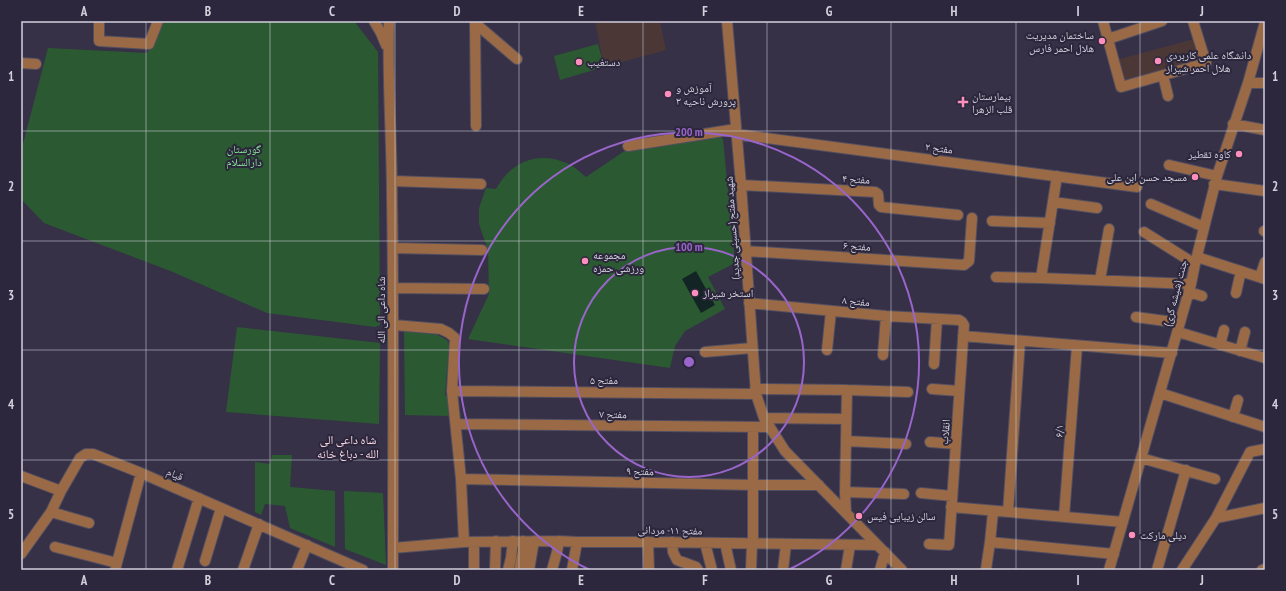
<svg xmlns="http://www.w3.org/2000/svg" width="1286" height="591" font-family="'PT Sans Narrow','Noto Naskh Arabic',sans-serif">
  <rect width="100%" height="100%" fill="#363147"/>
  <!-- education -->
  <path fill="#4b3736" d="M595 21H660L666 50 604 67Z
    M1194 39 1201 61 1121 82 1116 60Z"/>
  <!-- green -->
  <path fill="#2b5a32" d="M164 21H354L378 52 380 325 375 327 267 313 173 272 44 223 21 199 23 144 48 48 147 53Z
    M598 44 604 67 560 80 554 56Z
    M715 134 723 139 735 263 708 277 725 309 685 331 675 346 670 368 468 339 489 294 488 250 479 224V208L486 188 496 189C511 161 539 150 569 164 575 167 581 173 586 177L626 150Z
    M237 327 380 343 379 424 226 412Z
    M404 331 438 335 447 340 449 345 445 395 449 398 451 416 405 415Z
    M272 455H292L290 487 335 491V547L290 528 285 506 265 504 261 515 255 512V462L270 464Z
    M344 491 383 493 386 565 345 549Z"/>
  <!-- water -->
  <path fill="#132424" d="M696 271 715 305 701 313 682 279Z"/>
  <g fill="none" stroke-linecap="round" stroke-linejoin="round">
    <defs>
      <path id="minor" d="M99 21V41L149 44 158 21
        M374 21 381 33 386 45
        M389 21C387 80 392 140 392 199 394 323 393 446 393 570
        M475 21 476 126
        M727 21 741 185 756 394 764 418 785 451 902 570
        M1103 21 1121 87 1206 63 1193 21
        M475 23 517 59
        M1108 39 1162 21
        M21 63 36 64
        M1163 75 1168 96
        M1248 83H1265
        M1233 124 1265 130
        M736 134 1137 187
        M628 146 736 129
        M1169 165 1217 176
        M392 181 481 184
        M1214 184 1265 191
        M741 185 875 192 878 194 879 205 881 207 958 215
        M1053 202 1097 208
        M1151 204 1204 227
        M992 221 1050 223
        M1264 231H1265
        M1144 232 1195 264
        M393 248 482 250
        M745 251 964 265 969 261 972 218
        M1197 257 1265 279
        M996 277 1041 278 1191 284
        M1260 277 1265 262
        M1041 278 1057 176
        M1100 280 1109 229
        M393 288 484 289
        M1189 292 1202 296
        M1236 293 1241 271
        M749 303 886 316 959 320 962 322 964 325 949 545 929 544
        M1136 317 1180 323
        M394 325 441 329 449 333 455 338 452 391 461 479 464 542
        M1178 332 1265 358
        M963 336 1172 353
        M1220 345 1224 330
        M827 350 831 311
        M1240 351 1245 332
        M705 352 752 348
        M883 355 886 316
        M934 364 937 319
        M755 389 847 390 908 392
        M932 389 959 391
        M452 391 756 394
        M1160 393 1265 427
        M1233 417 1238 400
        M764 418 846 419
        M456 424 770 427
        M753 427V479
        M846 441 906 444
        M930 442 956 444
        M1141 458 1215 479
        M21 476 61 491
        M461 479 753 485H819
        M753 485V544
        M845 492 904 494
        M921 493 952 496
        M951 507 1123 522
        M51 512 89 523
        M1008 512 1020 341
        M846 513 845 492 847 390
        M1064 517 1077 346
        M1216 518 1265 508
        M474 542V570
        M648 542 649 570
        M672 542 673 552 677 560 696 567 698 570
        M990 542 1114 554
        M705 543 712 570
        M725 543 731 570
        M55 547 117 563
        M393 548 464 542 559 541 577 542H648L877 545
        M21 554 51 512 61 491 80 458 86 454H93L141 473 363 570
        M205 561 221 508
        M986 569 990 542 993 512
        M115 570 141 473
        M177 570 199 498
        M243 570 259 524
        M297 570 307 545
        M495 570 496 541
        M508 570 511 558 513 541
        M519 570 523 551V541
        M529 570 534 541
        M552 570 557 552 559 541
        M572 570 577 542
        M751 570 752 544
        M783 570 786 544
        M846 570 850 545
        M880 570 885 552
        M1109 570 1191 284 1195 264 1217 176 1248 83 1265 22
        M1157 570 1186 470
        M1182 570 1216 518 1250 452 1265 449
        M1262 570 1265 569"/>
    </defs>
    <!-- minor casing -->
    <use href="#minor" stroke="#524e62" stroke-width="12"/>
    <!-- minor -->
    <use href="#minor" stroke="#996a45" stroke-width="10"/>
  </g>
  <!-- grid -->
  <path fill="none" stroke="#d2d0dd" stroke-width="1" stroke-opacity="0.55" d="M146 21V570M270 21V570M395 21V570M519 21V570M643 21V570M767 21V570M891 21V570M1016 21V570M1140 21V570M21 131H1265M21 241H1265M21 350H1265M21 460H1265"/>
  <!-- distance rings -->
  <g fill="none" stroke="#9965ca" stroke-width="2">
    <circle cx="689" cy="362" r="115"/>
    <path d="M590 570A230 230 0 1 1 788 570"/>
  </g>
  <!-- markers -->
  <g fill="#fe8ebc" stroke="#2c273c" stroke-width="1.5">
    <circle cx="1102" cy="41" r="4"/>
    <circle cx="1158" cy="61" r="4"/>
    <circle cx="579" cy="62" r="4"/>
    <circle cx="668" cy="94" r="4"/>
    <path d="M961 96h4v4h4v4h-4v4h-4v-4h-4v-4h4z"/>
    <circle cx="1239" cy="154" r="4"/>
    <circle cx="1195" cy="177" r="4"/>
    <circle cx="585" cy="261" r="4"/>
    <circle cx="695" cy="293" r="4"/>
    <circle cx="859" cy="516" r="4"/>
    <circle cx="1132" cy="535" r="4"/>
  </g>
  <g text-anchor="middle" stroke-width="4" stroke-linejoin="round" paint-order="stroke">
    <!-- poi labels -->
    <g font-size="11" fill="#d2d0dd" stroke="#2c273c" text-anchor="start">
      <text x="1094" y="39" text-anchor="end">ساختمان مدیریت<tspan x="1094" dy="13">هلال احمر فارس</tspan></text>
      <text x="1166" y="59">دانشگاه علمی کاربردی<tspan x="1166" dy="13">هلال احمر شیراز</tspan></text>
      <text x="587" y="66">دستغیب</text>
      <text x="676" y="92">آموزش و<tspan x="676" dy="13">پرورش ناحیه ۳</tspan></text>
      <text x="972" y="100">بیمارستان<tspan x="972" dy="13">قلب الزهرا</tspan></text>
      <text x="1231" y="158" text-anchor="end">کاوه تقطیر</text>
      <text x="1187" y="181" text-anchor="end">مسجد حسن ابن علی</text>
      <text x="593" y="259">مجموعه<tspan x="593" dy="13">ورزشی حمزه</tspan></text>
      <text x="703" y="297">استخر شیراز</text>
      <text x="867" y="520">سالن زیبایی فیس</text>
      <text x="1140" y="539">دیلی مارکت</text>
    </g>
    <!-- street labels -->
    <g font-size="11" fill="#d2d0dd" stroke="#2c273c">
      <text transform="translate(939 148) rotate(7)" y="4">مفتح ۲</text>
      <text transform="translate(856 179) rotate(3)" y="4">مفتح ۴</text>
      <text transform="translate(732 228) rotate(-94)" y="4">شهید مفتح (حسینی جدید)</text>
      <text transform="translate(857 246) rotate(4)" y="4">مفتح ۶</text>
      <text transform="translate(1175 293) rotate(-76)" y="4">جنت (شیشه گری)</text>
      <text transform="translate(856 301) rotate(5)" y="4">مفتح ۸</text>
      <text transform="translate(381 310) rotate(-90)" y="4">شاه داعی الی الله</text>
      <text x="604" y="384">مفتح ۵</text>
      <text transform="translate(613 414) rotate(1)" y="4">مفتح ۷</text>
      <text transform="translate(1059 431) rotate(-86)" y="4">۶/۱</text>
      <text transform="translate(945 432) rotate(-86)" y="4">انقلاب</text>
      <text transform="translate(640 471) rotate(1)" y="4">مفتح ۹</text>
      <text transform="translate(175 474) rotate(24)" y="4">قیام</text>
      <text transform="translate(670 530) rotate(1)" y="4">مفتح ۱۱- مردانی</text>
    </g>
    <!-- park labels -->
    <g font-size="11" fill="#85e592" stroke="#2c273c">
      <text x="244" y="153">گورستان<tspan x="244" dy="13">دارالسلام</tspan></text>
    </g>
    <!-- neighbourhood labels -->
    <g font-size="12" fill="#f7d6e1" stroke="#2c273c">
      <text x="348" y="444">شاه داعی الی<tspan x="348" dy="14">الله - دباغ خانه</tspan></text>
    </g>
  </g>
  <circle cx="689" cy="362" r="6" fill="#9965ca" stroke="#2c273c" stroke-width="2"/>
  <g font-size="12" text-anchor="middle" font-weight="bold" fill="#9965ca" stroke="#2c273c" stroke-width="4" stroke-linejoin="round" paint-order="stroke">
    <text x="689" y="136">200 m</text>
    <text x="689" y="251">100 m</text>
  </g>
  <!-- border -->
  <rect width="1286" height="591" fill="none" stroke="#2c273c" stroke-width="44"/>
  <rect x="22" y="22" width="1242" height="547" fill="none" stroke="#d2d0dd" stroke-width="1.5"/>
  <g font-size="13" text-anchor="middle" font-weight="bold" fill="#d2d0dd">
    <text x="84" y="16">A</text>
    <text x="208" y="16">B</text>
    <text x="332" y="16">C</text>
    <text x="457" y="16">D</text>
    <text x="581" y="16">E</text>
    <text x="705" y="16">F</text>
    <text x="829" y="16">G</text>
    <text x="954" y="16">H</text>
    <text x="1078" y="16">I</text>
    <text x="1202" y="16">J</text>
    <text x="11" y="81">1</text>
    <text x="1275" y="81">1</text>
    <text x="11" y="191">2</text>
    <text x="1275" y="191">2</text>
    <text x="11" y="300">3</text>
    <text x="1275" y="300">3</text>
    <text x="11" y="409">4</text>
    <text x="1275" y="409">4</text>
    <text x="11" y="519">5</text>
    <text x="1275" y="519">5</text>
    <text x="84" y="585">A</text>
    <text x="208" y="585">B</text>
    <text x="332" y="585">C</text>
    <text x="457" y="585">D</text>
    <text x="581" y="585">E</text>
    <text x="705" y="585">F</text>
    <text x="829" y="585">G</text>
    <text x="954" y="585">H</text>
    <text x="1078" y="585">I</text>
    <text x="1202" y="585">J</text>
  </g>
</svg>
